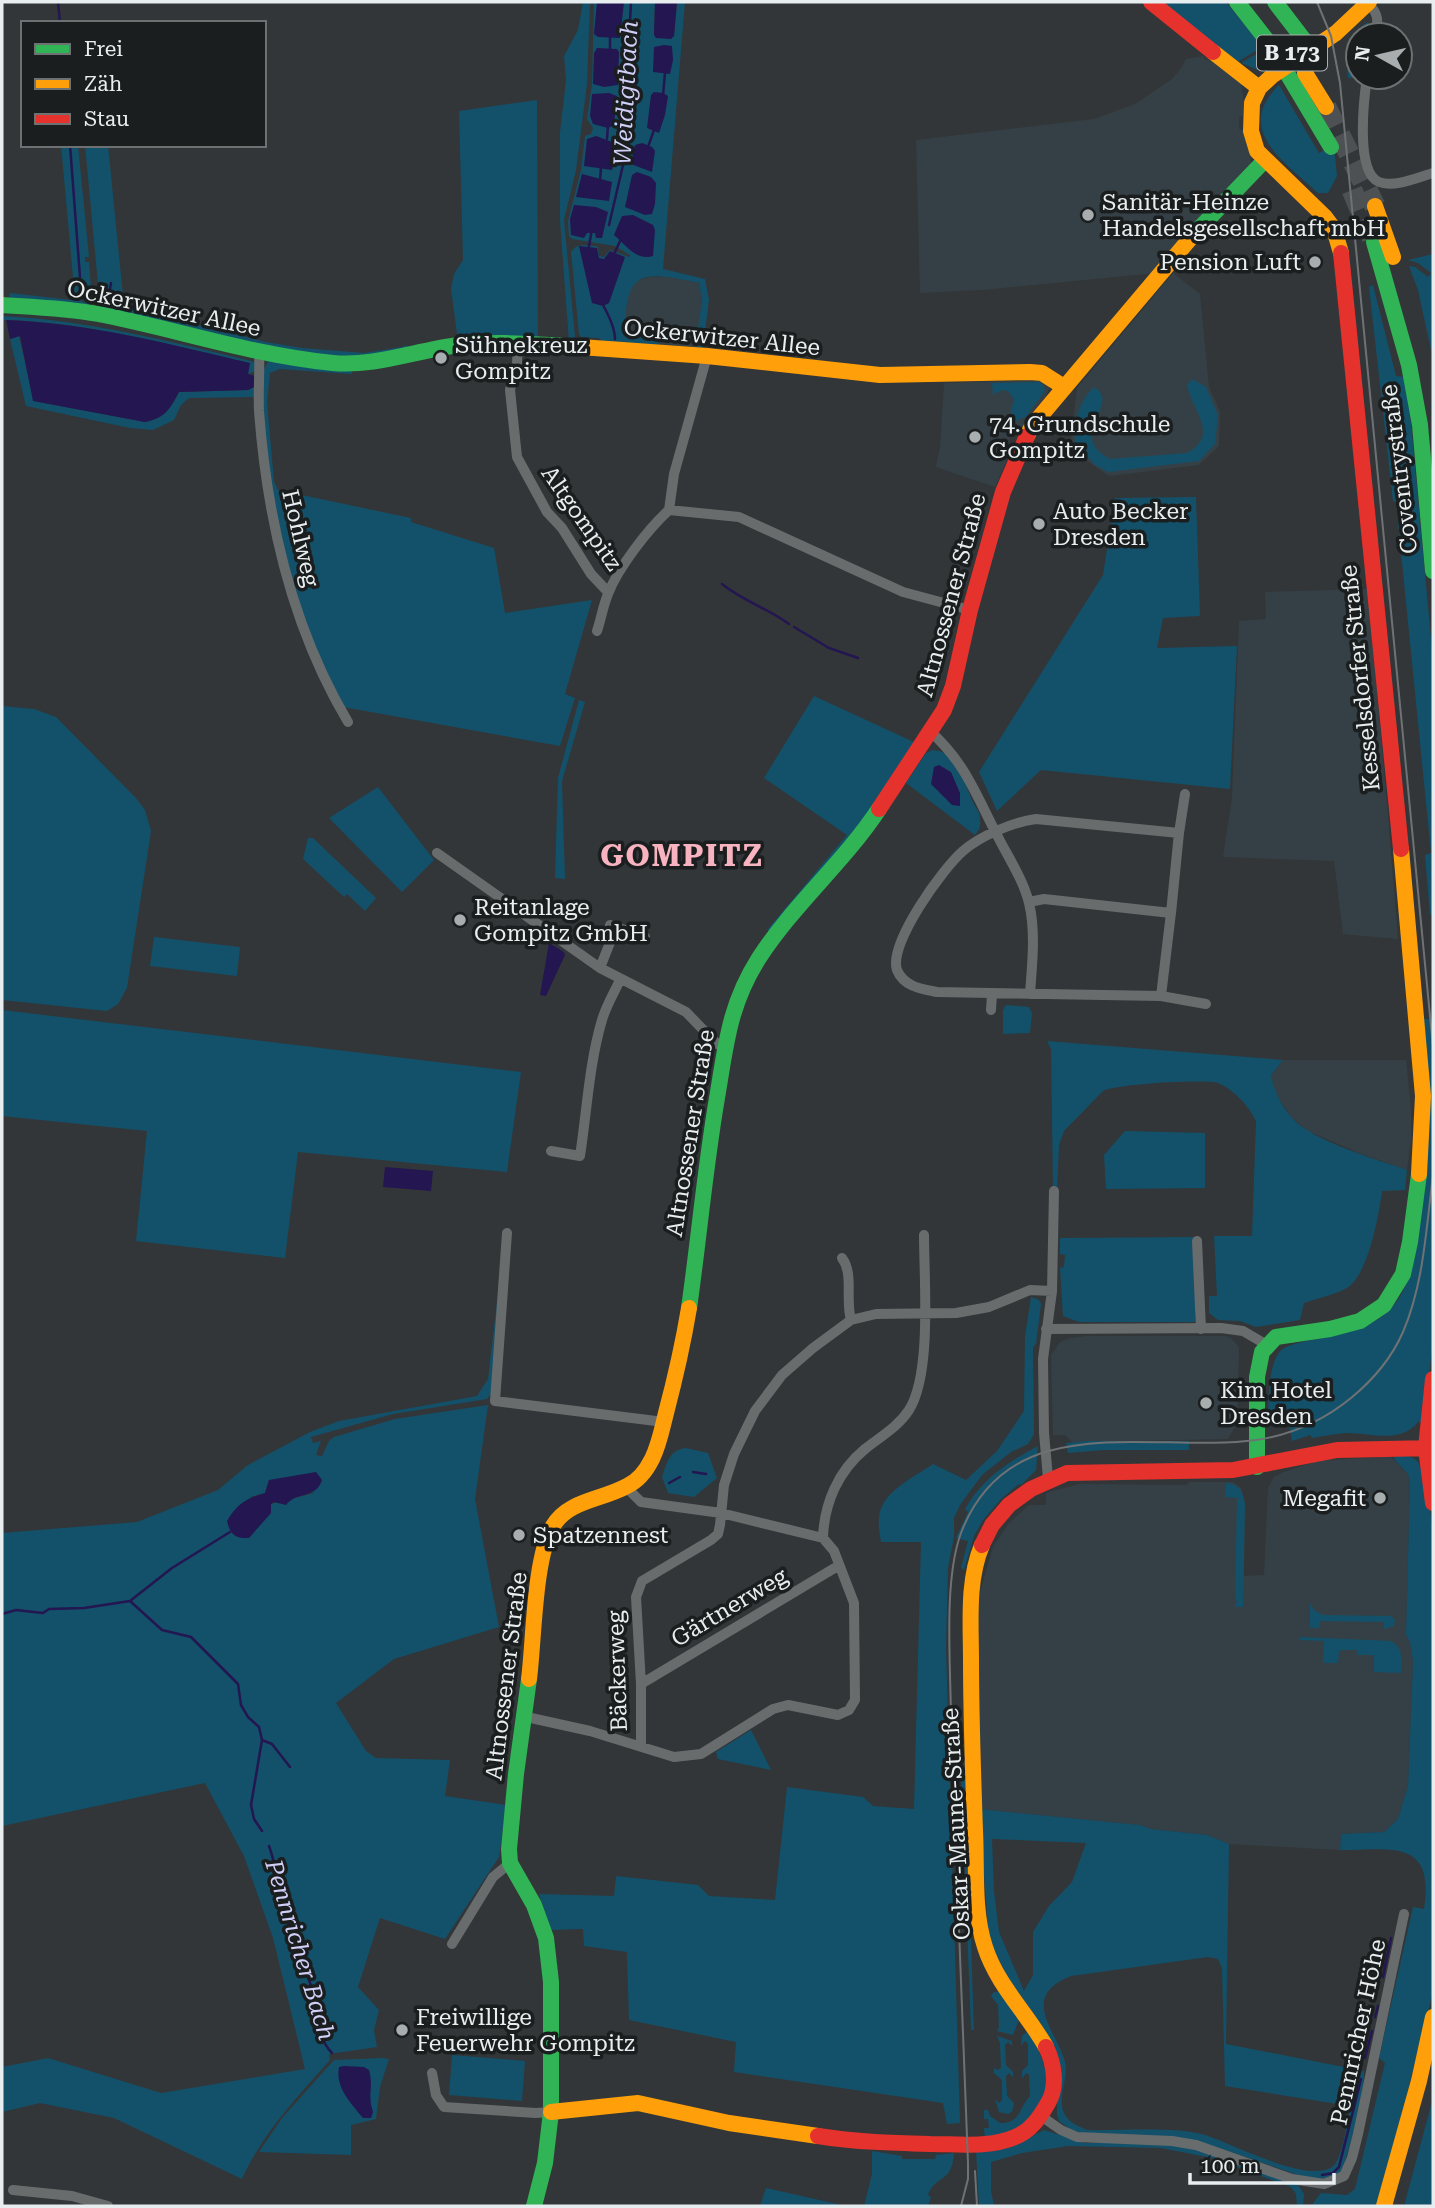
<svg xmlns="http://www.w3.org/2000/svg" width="1435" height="2208" font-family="'Roboto Serif',serif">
  <rect width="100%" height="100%" fill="#323638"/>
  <!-- built -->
  <path fill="#354046" d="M1204 56 1203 58 1213 62 1241 83 1244 102 1243 115 1239 117V129L1243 130 1251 158V164L1156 273 982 290 920 293 916 140 1094 119 1135 104 1172 79 1182 67 1186 59Z
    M1173 273 1200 294 1209 387 1220 412 1219 446 1199 465 1109 476 1070 449 1077 388Z
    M650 277H670L699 283 702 300 697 347 658 345 659 340 625 335V311L630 288 638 280Z
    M1043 380 1049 388 1046 397 1032 412 1021 432 1013 430 1004 453 1009 455 995 487 936 467 940 447 944 383Z
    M1368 589 1387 804 1398 939 1343 934 1334 861 1223 857 1232 798 1239 621 1266 619 1265 592Z
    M1283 1060H1406L1411 1109V1140L1407 1170 1359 1153 1308 1131 1292 1118 1274 1091 1271 1075Z
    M1087 1336H1224L1231 1338 1239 1347V1354L1237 1423 1228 1439 1072 1442 1065 1435H1053L1051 1355 1060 1342 1070 1338Z
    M1391 1457 1408 1474 1410 1484 1406 1635 1410 1642 1413 1662 1408 1786 1398 1819 1384 1832 1341 1834 1340 1850 1229 1844 1207 1835 1151 1829 1140 1825 979 1809 977 1621 980 1592 993 1547 1009 1523 1020 1513 1029 1505H1046V1493L1079 1484 1186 1485 1189 1482H1233L1241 1488 1245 1504 1244 1576 1264 1575 1268 1488 1274 1477 1286 1471 1321 1460Z"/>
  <!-- green -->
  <path fill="#13516a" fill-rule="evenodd" d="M583 2H590L587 84 576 170 564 220 575 337 569 342 560 221V132L566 80 564 56 578 30Z
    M594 2H655L654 35 674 36 677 2H685L663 269 705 279 709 300 703 348 697 347 696 343 702 300 699 283C640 270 625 270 625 335L659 340 658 345 602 341 599 338 581 337 579 334 571 252C577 242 586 246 596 246L598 247 599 256 604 257 610 250 629 257 630 255 615 246 572 239 569 236 568 221 581 170 585 136 591 134 593 128 587 119 592 84Z
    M1158 2H1226L1274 61 1258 70 1241 63 1263 50 1262 47 1236 63Z
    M1368 22 1369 35H1358V77L1348 78 1346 55H1349C1349 40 1356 29 1368 22Z
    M1279 85 1319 153 1334 145 1337 176 1328 193H1318C1285 162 1233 130 1279 85Z
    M537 100 538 340 458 341 451 289 454 274 463 260 459 111Z
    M61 145H78L89 257H85V262H89L91 287 82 288V302L89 303V305L9 298 10 293 72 300 75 299Z
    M85 145H108L124 306 266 342 302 348 364 353 402 347 407 345V350L362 357 297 354 105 310 100 305 99 295Z
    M1433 254V359L1418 290 1409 266 1415 267 1428 277 1431 273 1418 263 1408 260Z
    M1373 285 1396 376 1405 377 1411 423 1433 660V915H1430L1425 855 1431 853 1398 522 1403 516 1402 503 1393 501 1369 287Z
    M2 316C87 320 168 341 251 361L255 363 256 371 248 374 249 363C167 344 87 322 2 320Z
    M19 336 34 401 145 422C165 418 170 409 179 392L248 390 254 387 257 397 189 398 181 405 174 420 153 430 130 428 26 406 10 339Z
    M269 360 352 370V374L280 369 270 373 267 402 274 482 278 490 411 518V522L494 548 505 613 592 600 565 694 575 698 560 746 343 707 322 666 299 607 269 494 262 407 264 369Z
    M1192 379 1206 387 1218 415 1215 444 1199 461 1108 472 1095 465 1075 442C1075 421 1078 402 1094 387 1119 402 1079 426 1096 448 1099 452 1105 456 1109 459L1187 453C1221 435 1191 409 1187 385Z
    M1039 382 1043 385 1045 390C1040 400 1032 406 1027 416L1014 422 1011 410 1014 400 1008 391 1002 390 993 395 992 383Z
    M1196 497 1200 616 1163 618 1157 648 1237 646 1230 789 1041 770 997 811 979 772 1103 575 1115 498Z
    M814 696 916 743 870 815 772 932 767 930 847 835 764 778Z
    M579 700 585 702 562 781 565 879 555 878 558 778Z
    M2 706 34 709 56 717 136 798 145 810 151 831 127 988 118 1004 107 1011 2 1000Z
    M933 750C957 751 964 782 972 800 975 808 980 810 980 820 981 826 979 830 975 835L906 783 926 753Z
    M378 787 434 860 402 892 329 818Z
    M308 838H313L376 898 365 911 347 894 344 897 303 859Z
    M154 937 240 947 237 976 150 966Z
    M1006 1005 1029 1007 1032 1013 1030 1033 1003 1034V1010Z
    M2 1010 521 1072 507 1172 298 1152 285 1258 136 1241 147 1131 2 1116Z
    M1422 1019H1433V1342L1423 1423 1418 1422C1399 1445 1371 1432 1345 1433 1334 1434 1323 1436 1312 1438L1310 1435 1292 1441 1289 1424H1274L1268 1417C1269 1398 1268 1371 1278 1354 1290 1333 1369 1346 1399 1298 1414 1274 1416 1250 1420 1222 1428 1155 1423 1087 1422 1019Z
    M1047 1041 1283 1060 1271 1075C1274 1091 1282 1107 1293 1119 1315 1142 1376 1159 1407 1170L1405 1190 1382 1191C1379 1215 1369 1268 1351 1285 1340 1294 1318 1298 1304 1303L1300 1320 1256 1327 1240 1321 1218 1320 1209 1313V1296H1217L1214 1236H1252L1256 1121C1249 1106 1233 1089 1218 1083 1204 1079 1116 1084 1103 1091L1064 1131 1059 1145 1057 1190 1053 1189 1051 1049Z
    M1125 1131 1205 1133V1188L1106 1189 1104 1155Z
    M1195 1237V1322H1079L1063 1316 1060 1268 1064 1267 1065 1255 1060 1254V1238Z
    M499 1284 491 1394 487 1399 393 1414 311 1437 313 1443 321 1441 316 1455 322 1456 329 1441 334 1437 395 1419 488 1405 475 1499 499 1627 394 1659 336 1703 366 1751 376 1758 450 1760 445 1796 506 1805 499 1857 445 1939 380 1918 358 1987 379 2010 374 2030 377 2047 329 2054 330 2060C297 2097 262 2134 242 2179L114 2118 40 2103 2 2112V2067L48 2058 161 2093 305 2069 273 1938 244 1856 205 1783 2 1826V1533L137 1522 218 1490 248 1465 310 1432 339 1421 477 1396 488 1379ZM269 1480 314 1493 271 1504 250 1497 265 1493Z
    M1031 1297 1039 1300 1041 1304 1036 1344 1033 1347 1034 1434 1028 1444 1011 1452 982 1475 960 1505 954 1518V1537L948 1568 946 1647 960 2123 947 2124 943 2103 734 2072 736 2042 629 2020 627 1952 584 1946 583 1929 551 1930 539 1894 614 1896 616 1876 698 1885 709 1896 775 1900 787 1787 863 1797 873 1806 914 1809 921 1542H881C880 1535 878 1527 879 1519 880 1492 913 1478 933 1464L966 1480 997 1451 1024 1411 1025 1336Z
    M1087 1441H1189V1450H1104L1068 1453 1066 1443Z
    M1038 1446 1036 1470 1021 1485 1019 1484 1002 1498 983 1520 974 1536 964 1570 961 1568 968 1541 956 1538 968 1512 965 1509C982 1479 1008 1462 1038 1446Z
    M686 1448 708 1453 717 1478 694 1497 668 1493 662 1477C667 1463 669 1450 686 1448Z
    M1395 1455C1403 1455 1411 1455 1417 1461 1429 1474 1430 1515 1433 1533V1992L1378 2206H1311L1321 2193 1347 2195 1355 2189 1385 2063 1379 2058 1413 1907 1424 1909C1435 1838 1391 1850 1340 1850L1341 1834 1384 1832 1398 1819 1408 1786 1413 1662 1410 1642 1406 1635 1410 1482 1408 1474 1394 1459Z
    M1226 1483C1240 1484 1243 1492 1245 1504L1243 1607H1235V1603H1237L1235 1596 1237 1595 1235 1594 1237 1498 1225 1497Z
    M1310 1603 1314 1610 1323 1615 1391 1616 1395 1620 1394 1626 1384 1629 1383 1622 1320 1621 1319 1628H1310Z
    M1300 1637 1391 1641C1404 1647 1401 1660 1401 1673L1374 1672V1655H1358L1357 1650H1339L1338 1663H1323L1324 1641 1300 1640Z
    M751 1730 771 1770 718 1759 716 1752Z
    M961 1769H965L974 2030H971Z
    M979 1809 1140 1825 1151 1829 1207 1835 1229 1844 1226 2044 1364 2071C1365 2090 1349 2157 1340 2174L1325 2180 1301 2176 1216 2147 1082 2134 1070 2129 1059 2121 1057 2114V2098L1041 2025 1029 2008 1024 2007 1016 1996 989 1940ZM992 1839 1086 1843 1072 1882 1049 1906 1033 1932V1975L1024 1991 999 1932 994 1891ZM1208 1957 1218 1959 1222 1968 1225 2086 1350 2106C1348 2119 1342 2161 1332 2167 1308 2184 1231 2143 1205 2135 1175 2126 1120 2131 1087 2130 1078 2126 1070 2123 1065 2115 1056 2099 1069 2079 1065 2062 1060 2042 1041 2020 1044 2001 1047 1987 1059 1981 1071 1976Z
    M1001 1991 1020 2017 1013 2035 997 2031 999 2027 998 2005 991 1996 994 1992Z
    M1028 2031C1045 2061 1060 2093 1028 2119 1023 2124 1018 2130 1011 2133 1003 2136 993 2137 985 2139L984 2128H989L988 2119H984V2110H988L990 2116 1000 2123C1021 2123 1018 2109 1030 2096L1029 2075 1027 2073 1022 2078V2071L1028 2065V2044L1025 2041 1021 2046 1022 2036Z
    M997 2036 1012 2041V2046L1008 2042 1005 2045 1006 2065 1013 2072V2077L1009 2073 1006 2076 1007 2096 1014 2103 1012 2112 1008 2114 999 2112 995 2099 999 2103 1002 2100V2080L994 2073V2068L998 2070 1001 2068 1000 2043Z
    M452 2055 525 2061 522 2101 449 2095Z
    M383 2058 389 2059 380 2087 376 2119 351 2125V2155L259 2152 282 2118 334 2060Z
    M1433 2098V2206H1404Z
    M1044 2130 1085 2143H1160L1189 2147 1298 2185 1304 2194 1303 2206H1297L1296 2194 1291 2187 1212 2158 1161 2148 1068 2146 1022 2153 991 2162V2191L994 2206H979L976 2150 1011 2147Z
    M872 2151 902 2156V2159H935L936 2155 954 2153C952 2184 935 2175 928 2195L931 2197 928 2206H864L872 2174Z
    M766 2188 846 2206H760Z"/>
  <!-- water -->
  <path fill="#231651" d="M597 2H624L620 38 598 37 594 34Z
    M655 2H677L674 36 671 39 656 38 654 35Z
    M664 45 672 46 673 60 670 74 653 72 654 47Z
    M597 48 617 49 619 52 618 85 604 87 593 84 594 53Z
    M654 92 663 93 668 96 665 115 659 133 647 128 651 95Z
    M609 93 617 96 614 125 608 128 593 124 590 116 592 94Z
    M596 136 615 143 617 151 612 170 584 166 587 139Z
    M642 143 652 147 655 151 652 172 631 164 635 145Z
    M637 172 651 177 656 183 655 204 652 214 645 215 625 207 632 175Z
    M582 174 612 182 609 201 576 197Z
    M574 205 596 207 608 212 602 238H596L595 233H587L584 238 571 235 570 219Z
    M633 215 653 225 655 230 653 256C636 261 626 245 614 235L622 216Z
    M579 246 597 248 599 258 604 259 610 251 625 257 609 303 603 306 592 303Z
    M6 320C89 323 169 344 250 363L248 374 255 376 254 387 248 390 179 392C170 409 165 418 145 422L33 401 20 336 10 339Z
    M939 765 951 772 960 793V806L952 805 931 784 934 767Z
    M549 943 564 952 565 955 546 996 540 995Z
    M385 1167 433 1171 431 1191 383 1187Z
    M316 1472 322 1480C316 1499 297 1491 286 1505L274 1502 271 1504V1513L249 1538C235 1539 230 1534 227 1521 237 1504 247 1498 265 1493L269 1480Z
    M344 2066 364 2067 369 2070C374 2087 367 2094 373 2112L371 2118H363C351 2103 335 2088 339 2067Z"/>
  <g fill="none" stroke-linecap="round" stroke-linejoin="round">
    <!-- stream -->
    <path stroke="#231651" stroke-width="2.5" d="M58 2 60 23
      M610 52V38
      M663 96 665 72
      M607 139 608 125
      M70 145 80 277
      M648 147 654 130
      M600 181 601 167
      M609 225 627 148 624 138 631 2
      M589 246 592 229
      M615 252 621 239
      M603 305C608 314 615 328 615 339
      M107 306 111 283
      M722 584C743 601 767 608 789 624
      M794 627 829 648 858 658
      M693 1472 706 1474
      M669 1483 680 1477
      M130 1601 172 1568 230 1532
      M2 1614 16 1610 43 1613 49 1609 84 1608 130 1601 162 1630 191 1637 238 1684 241 1705 248 1717 259 1727 262 1740 251 1805 254 1819 262 1831
      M262 1740 272 1744 290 1767
      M269 1846C278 1871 281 1900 289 1925 296 1948 306 1969 313 1992 319 2014 316 2037 332 2053
      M1383 1977 1391 1938
      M1375 2017 1378 2006
      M1365 2058 1372 2031
      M1322 2175 1333 2173 1339 2167 1361 2079"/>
    <!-- highway-tunnel -->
    <path stroke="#4d5153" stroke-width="21" stroke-dasharray="21 10" stroke-linecap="butt" d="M1326 107 1375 206
      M1352 190 1374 242"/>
    <!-- street -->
    <path stroke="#696c6d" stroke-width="10" d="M1368 4C1379 13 1378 21 1376 35
      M1367 77C1364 98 1355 172 1379 182 1394 188 1419 177 1433 173
      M518 343 517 363 510 390 517 457 547 512 562 528 591 574 608 592
      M259 352C260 372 258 391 259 411 267 519 292 628 348 722
      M669 510 739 517 903 592 970 610
      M597 631C601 619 603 606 608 594 618 568 648 529 669 510L674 474 707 356
      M931 732C966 764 976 795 997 835 1008 857 1023 879 1029 903 1036 932 1032 965 1030 994
      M1179 833 1185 794
      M437 853 600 968 686 1012 717 1044 726 1045
      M1029 902 1044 899 1171 913 1161 996 937 992C922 989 904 987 897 970 888 944 943 868 963 851 980 836 1013 822 1036 819L1179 833 1171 913
      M616 927 645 937
      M600 968 616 927 610 925
      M1161 996 1206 1004
      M991 1010 992 994
      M551 1151 580 1156C587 1111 589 1064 602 1020 606 1006 614 993 620 980
      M507 1233 495 1401 664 1422
      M1197 1241 1201 1329
      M842 1258C854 1274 845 1299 851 1320
      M1046 1329 1221 1328 1243 1331 1267 1345
      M1048 1478 1044 1433 1043 1359 1052 1291 1054 1191
      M823 1538C824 1504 838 1471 865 1449 880 1437 898 1427 909 1410 932 1374 924 1280 924 1235
      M641 1684 838 1566
      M522 1716 590 1731 674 1757 701 1754 773 1709 788 1705 838 1715 849 1710 855 1700 854 1603 834 1551 823 1538 721 1513 641 1502 627 1488
      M641 1746V1684L636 1597 642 1581 711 1540 718 1534 720 1525 724 1485 734 1454 755 1411 782 1375 813 1348 851 1320 876 1314 956 1313 989 1307 1030 1290 1052 1291
      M452 1944 493 1877 510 1863
      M432 2073 436 2095 444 2107 536 2113 551 2112
      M1041 2116 1061 2130 1077 2137 1172 2141 1196 2145 1292 2179 1324 2184 1344 2176 1352 2158 1358 2134 1404 1914
      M13 2190 72 2196 108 2206"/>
    <!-- fast -->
    <path stroke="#30b455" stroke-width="16" d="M1237 2 1269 43 1331 147
      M1275 2 1311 49
      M1194 234 1265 160
      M1374 242 1409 365 1420 425 1433 571
      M2 305C34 307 66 308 98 314 176 329 252 355 333 363 375 367 417 350 459 345 494 341 531 344 566 346
      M689 1308C699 1238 705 1168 717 1098 726 1045 729 1005 759 958 794 904 844 862 879 809
      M1257 1467V1377L1262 1352 1276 1337 1330 1329 1360 1321 1384 1305 1403 1274 1410 1242 1419 1174
      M529 1679 516 1774 509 1849 510 1863 534 1905 546 1938 551 1982V2112L545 2163 534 2206"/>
    <!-- slow -->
    <path stroke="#ff9f0a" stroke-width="16" d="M1213 52 1259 88
      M1305 73 1326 107
      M1375 206 1393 257
      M1341 253 1334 229 1325 217 1257 151 1251 131 1252 103 1259 88 1273 75 1336 33 1369 2
      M566 346 707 356 880 375 1030 372 1042 373 1064 387
      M1027 436 1032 426 1194 234
      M1401 849 1423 1096 1419 1174
      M982 1545C967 1581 971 1622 971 1660 971 1717 973 1774 975 1831 977 1868 973 1911 985 1947 997 1985 1027 2013 1046 2047
      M529 1679C534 1641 534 1557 553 1526 568 1500 602 1500 627 1486 638 1481 646 1471 652 1459 659 1445 662 1429 666 1413 675 1379 683 1344 689 1308
      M551 2112 638 2103 729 2123 818 2136
      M1384 2206 1419 2081 1433 2017"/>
    <!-- jam -->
    <path stroke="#e5322d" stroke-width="16" d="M1151 2 1213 52
      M1341 253 1401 849
      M879 809 944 710 953 686 970 610 1003 492 1027 436
      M1433 1379 1426 1448 1433 1503
      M982 1545 992 1525 1009 1505 1031 1489 1067 1473 1233 1470 1337 1450 1433 1448
      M818 2136C856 2142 893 2143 930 2144 958 2144 989 2148 1015 2137 1031 2131 1040 2117 1048 2103 1058 2087 1054 2063 1046 2047"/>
    <!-- tram -->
    <path stroke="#6f7274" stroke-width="2" d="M1317 2 1331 36 1340 83 1433 1047
      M975 2171 977 2206
      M961 2206 968 2179V2163L951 1722C951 1669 943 1581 961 1533 1010 1405 1152 1454 1256 1440 1291 1435 1324 1420 1351 1398 1373 1380 1392 1357 1403 1332 1424 1283 1426 1228 1433 1176"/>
  </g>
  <!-- markers -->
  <g fill="#a8adaf" stroke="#1b1e1f" stroke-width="2.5">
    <circle cx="1088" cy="215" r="7"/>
    <circle cx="1315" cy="262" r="7"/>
    <circle cx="441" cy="358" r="7"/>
    <circle cx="975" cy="437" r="7"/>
    <circle cx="1039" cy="524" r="7"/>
    <circle cx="460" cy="920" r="7"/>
    <circle cx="1206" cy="1403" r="7"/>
    <circle cx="1380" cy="1498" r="7"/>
    <circle cx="519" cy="1535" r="7"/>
    <circle cx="402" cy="2030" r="7"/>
  </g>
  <g text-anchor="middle" stroke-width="7" stroke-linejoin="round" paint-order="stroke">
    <!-- shield labels -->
    <rect fill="#1b1e1f" stroke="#aaafb1" stroke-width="2" x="1257" y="35.5" width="70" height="35" rx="5"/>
    <g font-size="21" font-weight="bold" fill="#e8edef">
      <text x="1292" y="60">B 173</text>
    </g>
    <!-- poi labels -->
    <g font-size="23" fill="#e8edef" stroke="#1b1e1f" text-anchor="start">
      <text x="1102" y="210">Sanitär-Heinze<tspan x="1102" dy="26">Handelsgesellschaft mbH</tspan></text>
      <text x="1301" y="270" text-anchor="end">Pension Luft</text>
      <text x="455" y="353">Sühnekreuz<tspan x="455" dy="26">Gompitz</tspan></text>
      <text x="989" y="432">74. Grundschule<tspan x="989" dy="26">Gompitz</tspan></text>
      <text x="1053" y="519">Auto Becker<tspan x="1053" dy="26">Dresden</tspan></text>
      <text x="474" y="915">Reitanlage<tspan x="474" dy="26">Gompitz GmbH</tspan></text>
      <text x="1220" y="1398">Kim Hotel<tspan x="1220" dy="26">Dresden</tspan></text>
      <text x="1366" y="1506" text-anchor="end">Megafit</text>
      <text x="533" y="1543">Spatzennest</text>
      <text x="416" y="2025">Freiwillige<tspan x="416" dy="26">Feuerwehr Gompitz</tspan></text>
    </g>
    <!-- street labels -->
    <g font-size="23" fill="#e8edef" stroke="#1b1e1f">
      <text transform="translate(164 308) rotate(12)" y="8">Ockerwitzer Allee</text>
      <text transform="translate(722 337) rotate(6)" y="8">Ockerwitzer Allee</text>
      <text transform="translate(1399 469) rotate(-97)" y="8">Coventrystraße</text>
      <text transform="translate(582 518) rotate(55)" y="8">Altgompitz</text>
      <text transform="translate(301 538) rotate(77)" y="8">Hohlweg</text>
      <text transform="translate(951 595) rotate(-75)" y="8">Altnossener Straße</text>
      <text transform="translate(1360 678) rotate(-96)" y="8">Kesselsdorfer Straße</text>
      <text transform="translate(690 1133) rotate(-81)" y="8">Altnossener Straße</text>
      <text transform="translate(729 1607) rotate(-31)" y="8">Gärtnerweg</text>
      <text transform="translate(617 1671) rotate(-92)" y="8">Bäckerweg</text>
      <text transform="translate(506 1676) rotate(-83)" y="8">Altnossener Straße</text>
      <text transform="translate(956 1824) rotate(-93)" y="8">Oskar-Maune-Straße</text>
      <text transform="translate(1358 2032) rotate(-78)" y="8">Pennricher Höhe</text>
    </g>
    <!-- water labels -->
    <g font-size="24" font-style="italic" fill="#d0cff7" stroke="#1b1e1f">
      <text transform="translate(626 93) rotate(-87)" y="8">Weidigtbach</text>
      <text transform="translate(300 1950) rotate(73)" y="8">Pennricher Bach</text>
    </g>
    <!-- district labels -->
    <g font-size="30" font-weight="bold" letter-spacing="2" fill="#f7b3bf" stroke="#1b1e1f">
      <text x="682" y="866">GOMPITZ</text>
    </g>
  </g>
  <!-- border -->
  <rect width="1435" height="2208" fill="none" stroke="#e8edef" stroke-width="7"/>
  <!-- legend -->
  <rect x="21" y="21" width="245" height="126" fill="#1b1e1f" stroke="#6d7172" stroke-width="2"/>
  <rect x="35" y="44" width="35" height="10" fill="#30b455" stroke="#6d7172" stroke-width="2"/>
  <text x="84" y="56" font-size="21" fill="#e8edef">Frei</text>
  <rect x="35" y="79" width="35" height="10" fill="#ff9f0a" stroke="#6d7172" stroke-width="2"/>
  <text x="84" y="91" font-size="21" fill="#e8edef">Zäh</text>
  <rect x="35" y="114" width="35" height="10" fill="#e5322d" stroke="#6d7172" stroke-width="2"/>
  <text x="84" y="126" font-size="21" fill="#e8edef">Stau</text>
  <!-- north arrow -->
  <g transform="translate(1379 56) rotate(278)"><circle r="33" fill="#1b1e1f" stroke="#6d7172" stroke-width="2"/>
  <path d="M0-5L12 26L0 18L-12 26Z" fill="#a8adaf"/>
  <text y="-10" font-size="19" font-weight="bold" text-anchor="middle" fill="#e8edef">N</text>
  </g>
  <!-- scale -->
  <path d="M1190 2173v10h144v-10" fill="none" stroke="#e8edef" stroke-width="3.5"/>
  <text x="1200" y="2173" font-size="21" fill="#e8edef" stroke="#1b1e1f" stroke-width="5" paint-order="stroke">100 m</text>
</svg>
